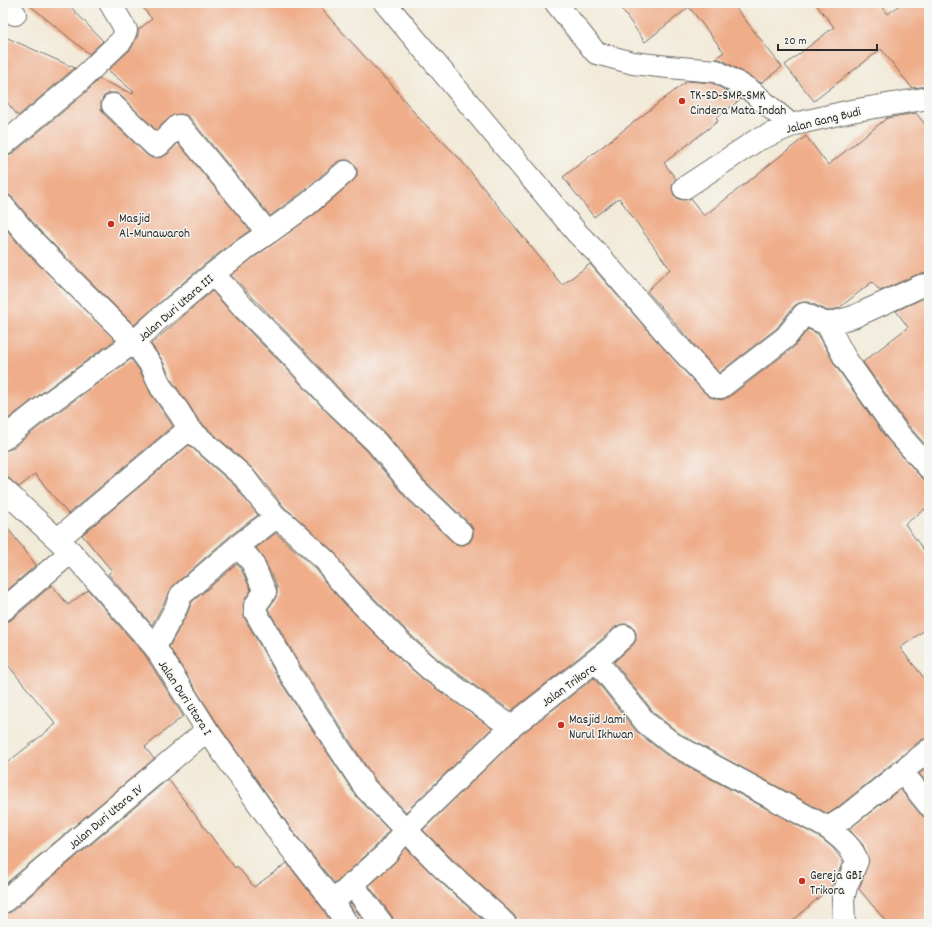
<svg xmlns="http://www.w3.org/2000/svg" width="932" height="927" font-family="Dekko,sans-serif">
  <rect width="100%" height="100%" fill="#f6f6f2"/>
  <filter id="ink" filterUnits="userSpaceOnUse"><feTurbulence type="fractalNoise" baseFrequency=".025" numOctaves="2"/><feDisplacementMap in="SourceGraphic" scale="8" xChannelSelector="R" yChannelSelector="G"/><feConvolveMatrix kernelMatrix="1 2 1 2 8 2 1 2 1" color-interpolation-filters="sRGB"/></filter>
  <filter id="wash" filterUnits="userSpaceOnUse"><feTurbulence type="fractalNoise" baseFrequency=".012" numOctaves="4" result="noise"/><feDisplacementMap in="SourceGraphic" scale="16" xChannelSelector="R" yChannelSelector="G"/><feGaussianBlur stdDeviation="0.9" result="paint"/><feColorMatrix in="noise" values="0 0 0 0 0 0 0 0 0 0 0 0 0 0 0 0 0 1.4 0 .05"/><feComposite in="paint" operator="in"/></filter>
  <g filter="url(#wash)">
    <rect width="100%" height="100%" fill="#f2ead8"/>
    <g id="blocks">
      <!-- building -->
      <path fill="#efad8a" d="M27 3H67L103 41 89 54Z
        M139 3H316L385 79 386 78 418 117 460 159 562 285 590 264 656 340 703 391 710 397 721 400 729 397 794 347 808 329 818 334 835 365 887 439 920 476 925 480H929V506L905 524 929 558V627L900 648 929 684V738L921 740 837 808 828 814 680 734 655 714 614 662 633 645 636 640V633L633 627 628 624H622L615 627 601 640 511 711 439 660 417 641 364 588 344 567 335 553 295 516 285 508 252 468 199 421 189 405 172 381 162 360 151 344 212 291 237 319 283 365 326 411 367 451 406 498 453 542 458 545H464L470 542 473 536V529L470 524 424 480 385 433 344 394 301 347 231 275 253 258 315 214 353 181 357 176V170L354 164 349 160H343L337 162 300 194 270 216 190 118 186 115 180 114 173 115 156 130 121 96 116 93H110L104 96 101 102V109L104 114 147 155 152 158 162 157 168 154 178 143 250 230 205 264 134 325 39 230 13 198 8 194H3V157L11 155 85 93 99 79 133 94 134 92 108 70 131 49 138 35V30L152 19Z
        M617 3H732L782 67 761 83 722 60 716 58 724 52 689 7 645 42Z
        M815 3H879L888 14 902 3H929V86L912 88 881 49 814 101 785 65 834 27Z
        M3 36 75 68 18 116 3 97Z
        M687 81 712 83 741 99 716 118 718 121 664 163 676 179 673 183 672 188 674 195 678 199 684 200 691 199 704 216 806 136 828 165 887 118 916 113 929 129V273L916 275 880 291 872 282 839 308 828 311 809 302H804L799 303 794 306 777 328 719 373 647 291 670 269 619 198 594 217 563 177Z
        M3 225 21 247 115 340 39 395 3 423Z
        M924 298H929V449L907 424 863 362 908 327 896 311Z
        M131 359 140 371 151 394 173 426 68 514 35 474 19 487 7 477 3 472V451L11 449 54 415Z
        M189 445 235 486 258 515 230 536 173 586 152 625 108 574 112 571 82 535Z
        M3 522 36 565 3 594Z
        M276 533 317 570 325 582 346 605 400 659 424 680 492 728 406 812 376 781 302 668 268 609 275 599 277 594V587L263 557 256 548Z
        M237 564 241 569 251 590 245 599 243 606 244 617 280 681 356 796 389 830 378 844 335 884 292 830 217 723 169 647 187 614 192 602Z
        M52 585 68 605 88 590 145 655 183 716 145 747 154 759 3 886V766L56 724 3 659V622L11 620Z
        M594 678 636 731 665 754 821 838 833 848 843 861 834 884 789 924H517V920L514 915 452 859 423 830 519 736Z
        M929 766V785L919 774Z
        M168 779 235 868 237 866 254 887 287 863 323 909 332 924H3V914L11 912Z
        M900 789 919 813 924 817H929V924H888L859 889 869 861 863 845 849 829Z
        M406 848 435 877 487 924H394L392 916 369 886 395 862Z
        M351 903 366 924H359L358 917 349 904Z"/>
    </g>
  </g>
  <g filter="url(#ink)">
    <use href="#blocks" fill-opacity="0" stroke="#716e68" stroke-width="1"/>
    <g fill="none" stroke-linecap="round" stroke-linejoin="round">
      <defs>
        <path id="minor" d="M4 3 15 14
          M385 3 577 233 597 253 665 332 712 383 717 387H721L786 337 804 314 827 324 853 317 921 286 929 285
          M556 3 596 53 633 63 668 67 716 71 750 90 791 125
          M113 105 155 146 159 145 178 126H180L268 233
          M3 145 77 83 122 40 126 30 110 3
          M684 188 757 140 795 124 851 111 929 98
          M3 206 30 238 65 274 134 342 151 365 161 387 179 412 189 429 244 477 258 496 276 517 287 525 327 562 334 574 355 597 408 650 431 670 511 727
          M213 274 246 310 292 356 335 403 376 442 415 489 461 533
          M827 324 845 358 897 432 929 468
          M3 439 46 405 134 342 159 319 213 274 246 248 268 233 308 204 345 172
          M3 489 71 552 155 647 207 730 282 837 333 902 347 924
          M58 539 189 429
          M238 546 252 562 265 592 255 606V611L291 675 366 789 443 868 496 915 505 924
          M3 610 71 552
          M155 647 176 608 181 595 238 546 276 517
          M596 660 646 723 673 744 828 828C840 838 852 846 857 861L846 887 843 899 844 924
          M902 772 929 805
          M828 828 844 818 929 750
          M352 884 382 924
          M3 902 207 730
          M333 902 387 853 405 830 511 727 609 650 624 636"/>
      </defs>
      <!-- minor casing -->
      <use href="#minor" stroke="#716e68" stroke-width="24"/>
      <!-- minor -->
      <use href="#minor" stroke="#fff" stroke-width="22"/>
    </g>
  </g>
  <!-- markers -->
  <g fill="#c8321e" stroke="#f6f6f2" stroke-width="1.5">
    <circle cx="682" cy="101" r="4"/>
    <circle cx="111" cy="224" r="4"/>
    <circle cx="561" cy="725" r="4"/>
    <circle cx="802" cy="881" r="4"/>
  </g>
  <g text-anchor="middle" stroke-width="3" stroke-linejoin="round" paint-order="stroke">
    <!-- poi labels -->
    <g font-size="13" fill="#2b2b2b" stroke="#f6f6f2" text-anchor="start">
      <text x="690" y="99">TK-SD-SMP-SMK<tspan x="690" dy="15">Cindera Mata Indah</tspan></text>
      <text x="119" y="222">Masjid<tspan x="119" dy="15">Al-Munawaroh</tspan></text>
      <text x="569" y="723">Masjid Jami<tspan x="569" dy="15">Nurul Ikhwan</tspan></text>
      <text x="810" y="879">Gereja GBI<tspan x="810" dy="15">Trikora</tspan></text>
    </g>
    <!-- street labels -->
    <g font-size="13" fill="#2b2b2b" stroke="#f6f6f2">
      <text transform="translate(823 119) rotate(-14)" y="5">Jalan Gang Budi</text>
      <text transform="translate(175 307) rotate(-41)" y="5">Jalan Duri Utara III</text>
      <text transform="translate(568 684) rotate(-36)" y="5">Jalan Trikora</text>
      <text transform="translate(186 697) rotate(57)" y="5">Jalan Duri Utara I</text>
      <text transform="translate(105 816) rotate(-40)" y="5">Jalan Duri Utara IV</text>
    </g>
  </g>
  <!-- margin -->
  <rect width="932" height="927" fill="none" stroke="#f6f6f2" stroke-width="16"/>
  <!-- scale -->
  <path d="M778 44v6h99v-6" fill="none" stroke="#2b2b2b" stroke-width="2"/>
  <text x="784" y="44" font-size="12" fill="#2b2b2b" stroke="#f6f6f2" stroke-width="3" paint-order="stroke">20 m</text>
</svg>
